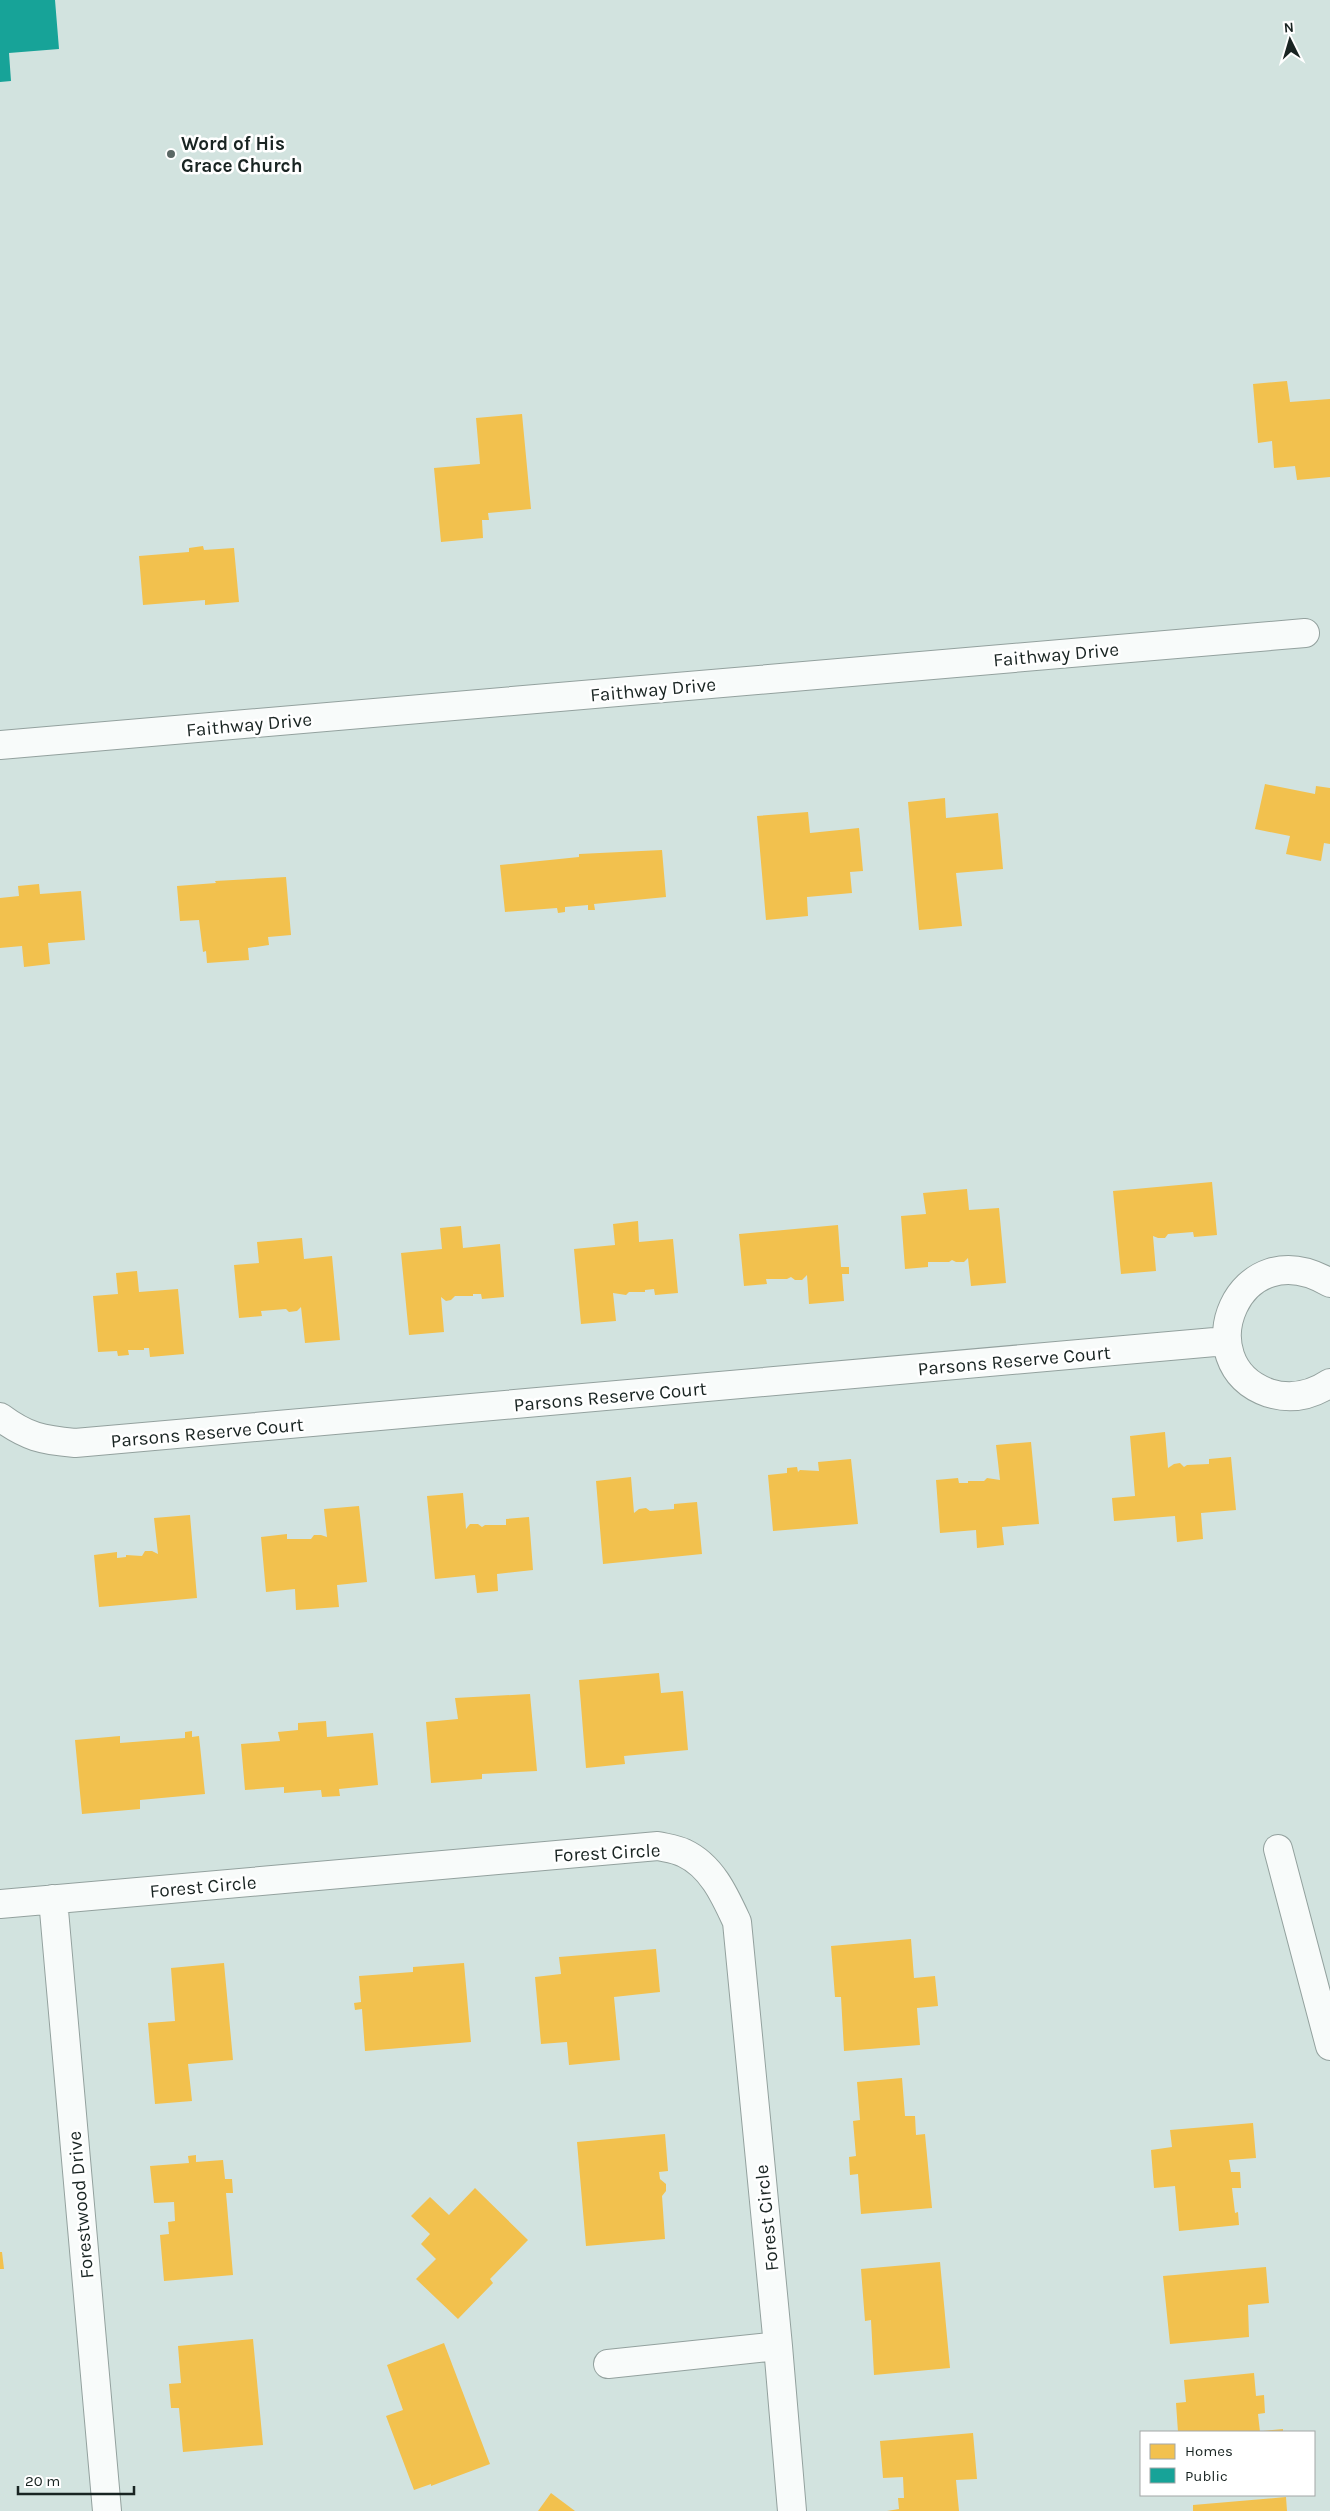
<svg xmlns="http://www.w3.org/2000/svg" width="1330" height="2511" font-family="Karla,sans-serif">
  <rect width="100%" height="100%" fill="#d2e3df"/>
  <!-- homes -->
  <path fill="#f2c14e" d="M1287 381 1290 402 1330 399V477L1297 480 1295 466 1274 468 1272 441 1258 443 1253 384Z
    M522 414 531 509 488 513 489 520H482L483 538 441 542 434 468 480 464 476 418Z
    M203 546 204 550 234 548 239 602 205 605V600L143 605 139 556 189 552V548Z
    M1265 784 1315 794 1316 786 1330 788V844L1324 843 1321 861 1286 854 1290 836 1255 829Z
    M945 798 946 818 998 813 1003 869 956 873 962 926 919 930 908 802Z
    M808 812 810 833 859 828 863 871 850 872 852 893 807 897 808 916 766 920 757 816Z
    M662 850 666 897 594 904 595 910H588V905L565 907V912L558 913 557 908 505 912 500 865 579 857V854Z
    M286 877 291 935 268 937 269 945 248 948 249 960 207 963 206 951 203 952 199 920 180 921 177 886 216 883 215 881Z
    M39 884 40 894 81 891 85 940 48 943 50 964 24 967 22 946 0 948V898L19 896 18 886Z
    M1212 1182 1217 1235 1194 1237 1193 1232 1168 1234 1165 1238H1158L1153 1236 1156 1271 1121 1274 1113 1191Z
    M967 1189 969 1210 999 1208 1006 1283 971 1286 968 1258 964 1262H956L952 1260 949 1262H928V1267L905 1269 901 1216 926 1214 923 1193Z
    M638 1221 639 1242 673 1239 678 1293 655 1295 654 1289 645 1290V1292H629L626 1295 613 1293 616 1321 581 1324 574 1249 615 1245 613 1224Z
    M838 1225 841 1267H849V1274H842L844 1301 809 1304 807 1275 802 1280H795L791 1277 787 1279H766L767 1284 744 1286 739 1234Z
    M461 1226 463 1248 500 1244 504 1297 482 1299 481 1294H473V1296H455L451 1300 446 1301 441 1297 444 1332 409 1335 401 1253 442 1249 440 1228Z
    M302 1238 304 1259 332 1256 340 1340 305 1343 301 1307 297 1311 289 1312 286 1309 261 1311 262 1316 239 1318 234 1265 259 1263 257 1242Z
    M137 1271 139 1292 178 1289 184 1354 150 1357 149 1348H144V1350H128L129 1355 118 1356 117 1351 98 1352 93 1296 118 1294 116 1273Z
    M1165 1432 1168 1468 1174 1464 1180 1463 1184 1467 1187 1465 1209 1464V1459L1231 1457 1236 1510 1201 1513 1203 1539 1177 1542 1175 1516 1114 1521 1112 1498 1135 1496 1130 1436Z
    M1031 1442 1039 1524 1002 1527 1004 1545 977 1548 976 1530 940 1533 936 1480 958 1478 959 1483H968V1481H984L987 1478 1000 1480 996 1445Z
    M851 1459 858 1524 773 1531 768 1475 787 1473V1468L797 1467 798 1472 800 1470 819 1471 818 1462Z
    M631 1477 634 1513 639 1509 646 1508 650 1511 674 1509V1504L697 1502 702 1554 603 1564 596 1481Z
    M463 1493 466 1529 470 1524H478L482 1527 485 1525H506V1519L529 1517 533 1570 497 1574 498 1591 477 1593 475 1575 435 1579 427 1496Z
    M359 1506 367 1582 337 1585 339 1607 296 1610 295 1589 266 1592 261 1537 287 1534V1539H311L314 1535H321L327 1537 324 1509Z
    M190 1515 197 1598 99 1607 94 1555 117 1552V1558L126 1557V1555L142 1556 145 1551H152L158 1554 154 1518Z
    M659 1673 661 1693 683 1691 688 1750 624 1756 625 1764 586 1768 579 1680Z
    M530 1694 537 1771 482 1774V1779L431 1783 426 1722 458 1719 455 1698Z
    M326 1721 327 1737 373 1733 378 1785 339 1789 340 1796 322 1797 321 1790 284 1793V1787L245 1790 241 1744 280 1741 278 1732 298 1730V1723Z
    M192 1731V1737L199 1736 205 1794 140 1800V1809L82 1814 75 1740 120 1736V1743L185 1738V1732Z
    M911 1939 914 1978 935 1976 938 2006 917 2008 920 2045 844 2051 841 1997H835L831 1946Z
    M656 1949 660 1992 614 1997 620 2060 569 2065 567 2042 541 2044 535 1977 561 1974 559 1957Z
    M224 1963 233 2060 188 2064 192 2101 155 2104 148 2023 175 2021 171 1968Z
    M464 1963 471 2042 365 2051 362 2009 355 2010 354 2003 361 2002 359 1976 413 1972V1967Z
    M902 2078 905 2116H915L916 2135 925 2134 932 2208 861 2214 858 2174 850 2175 849 2157 856 2156 853 2121 860 2120 857 2082Z
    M1253 2123 1256 2158 1229 2160 1231 2172H1240L1241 2188H1232L1235 2213 1238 2212 1239 2225 1179 2231 1175 2186 1154 2188 1151 2150 1172 2147 1170 2130Z
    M665 2134 668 2171 659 2172 660 2179 666 2184V2191L662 2196 665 2239 586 2246 577 2142Z
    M196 2155V2162L223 2160 225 2179H232L233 2193H226L233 2275 164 2281 160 2235 169 2234 168 2222 175 2221 174 2202 154 2203 150 2166 189 2163 188 2156Z
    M475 2188 528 2240 490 2279 493 2283 458 2319 416 2279 436 2259 421 2244 430 2234 411 2216 430 2197 449 2215Z
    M0 2252H2L4 2269H0Z
    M940 2262 950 2368 874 2375 871 2320 865 2321 861 2269Z
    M1266 2267 1269 2303 1248 2305 1249 2337 1170 2344 1163 2276Z
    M253 2339 263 2445 183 2452 179 2408H171L169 2384 181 2383 178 2346Z
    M444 2343 490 2464 431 2486V2484L414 2490 386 2416 403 2410 387 2365Z
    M1254 2373 1256 2396 1264 2395 1265 2413 1258 2414 1260 2432H1178L1176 2403 1186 2402 1184 2380Z
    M1283 2429V2432H1263V2431Z
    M973 2433 977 2479 956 2480 959 2511H887L899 2509 898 2498H904L903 2477 883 2478 880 2441Z
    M551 2493 575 2511H538Z
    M1286 2497 1287 2511H1193V2505Z"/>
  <!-- public -->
  <path fill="#17a398" d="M0 0H55L59 49 9 53 11 81 0 82Z"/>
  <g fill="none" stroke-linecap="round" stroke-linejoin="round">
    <defs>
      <path id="minor" d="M0 745 1305 633
        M1330 1283C1238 1228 1185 1364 1269 1393 1291 1400 1312 1395 1330 1383
        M0 1417C27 1437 42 1440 75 1443L1226 1341
        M1278 1849 1330 2046
        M53 1899 107 2511
        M0 1904 658 1846C666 1848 676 1849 684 1853 712 1866 725 1896 737 1922L778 2346 792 2511
        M608 2364 778 2346"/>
    </defs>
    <!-- minor casing -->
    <use href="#minor" stroke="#93a19e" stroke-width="30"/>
    <!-- minor -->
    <use href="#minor" stroke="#f8fbfa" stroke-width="28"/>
  </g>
  <!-- markers -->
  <circle fill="#5a6764" stroke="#fff" stroke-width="2" cx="171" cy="154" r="5"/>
  <g text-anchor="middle" stroke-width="5" stroke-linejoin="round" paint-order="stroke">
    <!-- poi labels -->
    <g font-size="19" font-weight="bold" fill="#192422" stroke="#fff" text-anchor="start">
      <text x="181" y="150">Word of His<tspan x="181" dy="22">Grace Church</tspan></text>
    </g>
    <!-- street labels -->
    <g font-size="19" fill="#192422" stroke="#fff">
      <text transform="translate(1056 654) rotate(-5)" y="7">Faithway Drive</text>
      <text transform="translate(653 689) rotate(-5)" y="7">Faithway Drive</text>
      <text transform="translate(249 724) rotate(-5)" y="7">Faithway Drive</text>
      <text transform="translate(1014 1360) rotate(-5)" y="7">Parsons Reserve Court</text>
      <text transform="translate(610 1396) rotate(-5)" y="7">Parsons Reserve Court</text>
      <text transform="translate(207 1432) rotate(-5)" y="7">Parsons Reserve Court</text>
      <text transform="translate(607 1852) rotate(-3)" y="7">Forest Circle</text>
      <text transform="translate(203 1886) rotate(-5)" y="7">Forest Circle</text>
      <text transform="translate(80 2205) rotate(-95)" y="7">Forestwood Drive</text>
      <text transform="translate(766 2218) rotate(-96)" y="7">Forest Circle</text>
    </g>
  </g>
  <!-- legend -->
  <rect x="1140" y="2431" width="175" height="65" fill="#ffffff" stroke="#a3a7a7"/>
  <rect x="1150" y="2444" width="25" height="15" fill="#f2c14e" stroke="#a3a7a7"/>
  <text x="1185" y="2456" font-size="15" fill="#192422">Homes</text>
  <rect x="1150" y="2468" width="25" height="15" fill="#17a398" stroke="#a3a7a7"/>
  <text x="1185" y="2481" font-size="15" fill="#192422">Public</text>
  <!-- north arrow -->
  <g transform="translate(1290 40) rotate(355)" stroke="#ffffff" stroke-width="4" paint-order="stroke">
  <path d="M0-4L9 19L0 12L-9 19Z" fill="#192422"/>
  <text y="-8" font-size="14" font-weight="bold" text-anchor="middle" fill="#192422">N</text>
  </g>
  <!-- scale -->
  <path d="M18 2486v8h116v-8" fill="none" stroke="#192422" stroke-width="2.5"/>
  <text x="25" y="2486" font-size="15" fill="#192422" stroke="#ffffff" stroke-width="4" paint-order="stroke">20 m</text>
</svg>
